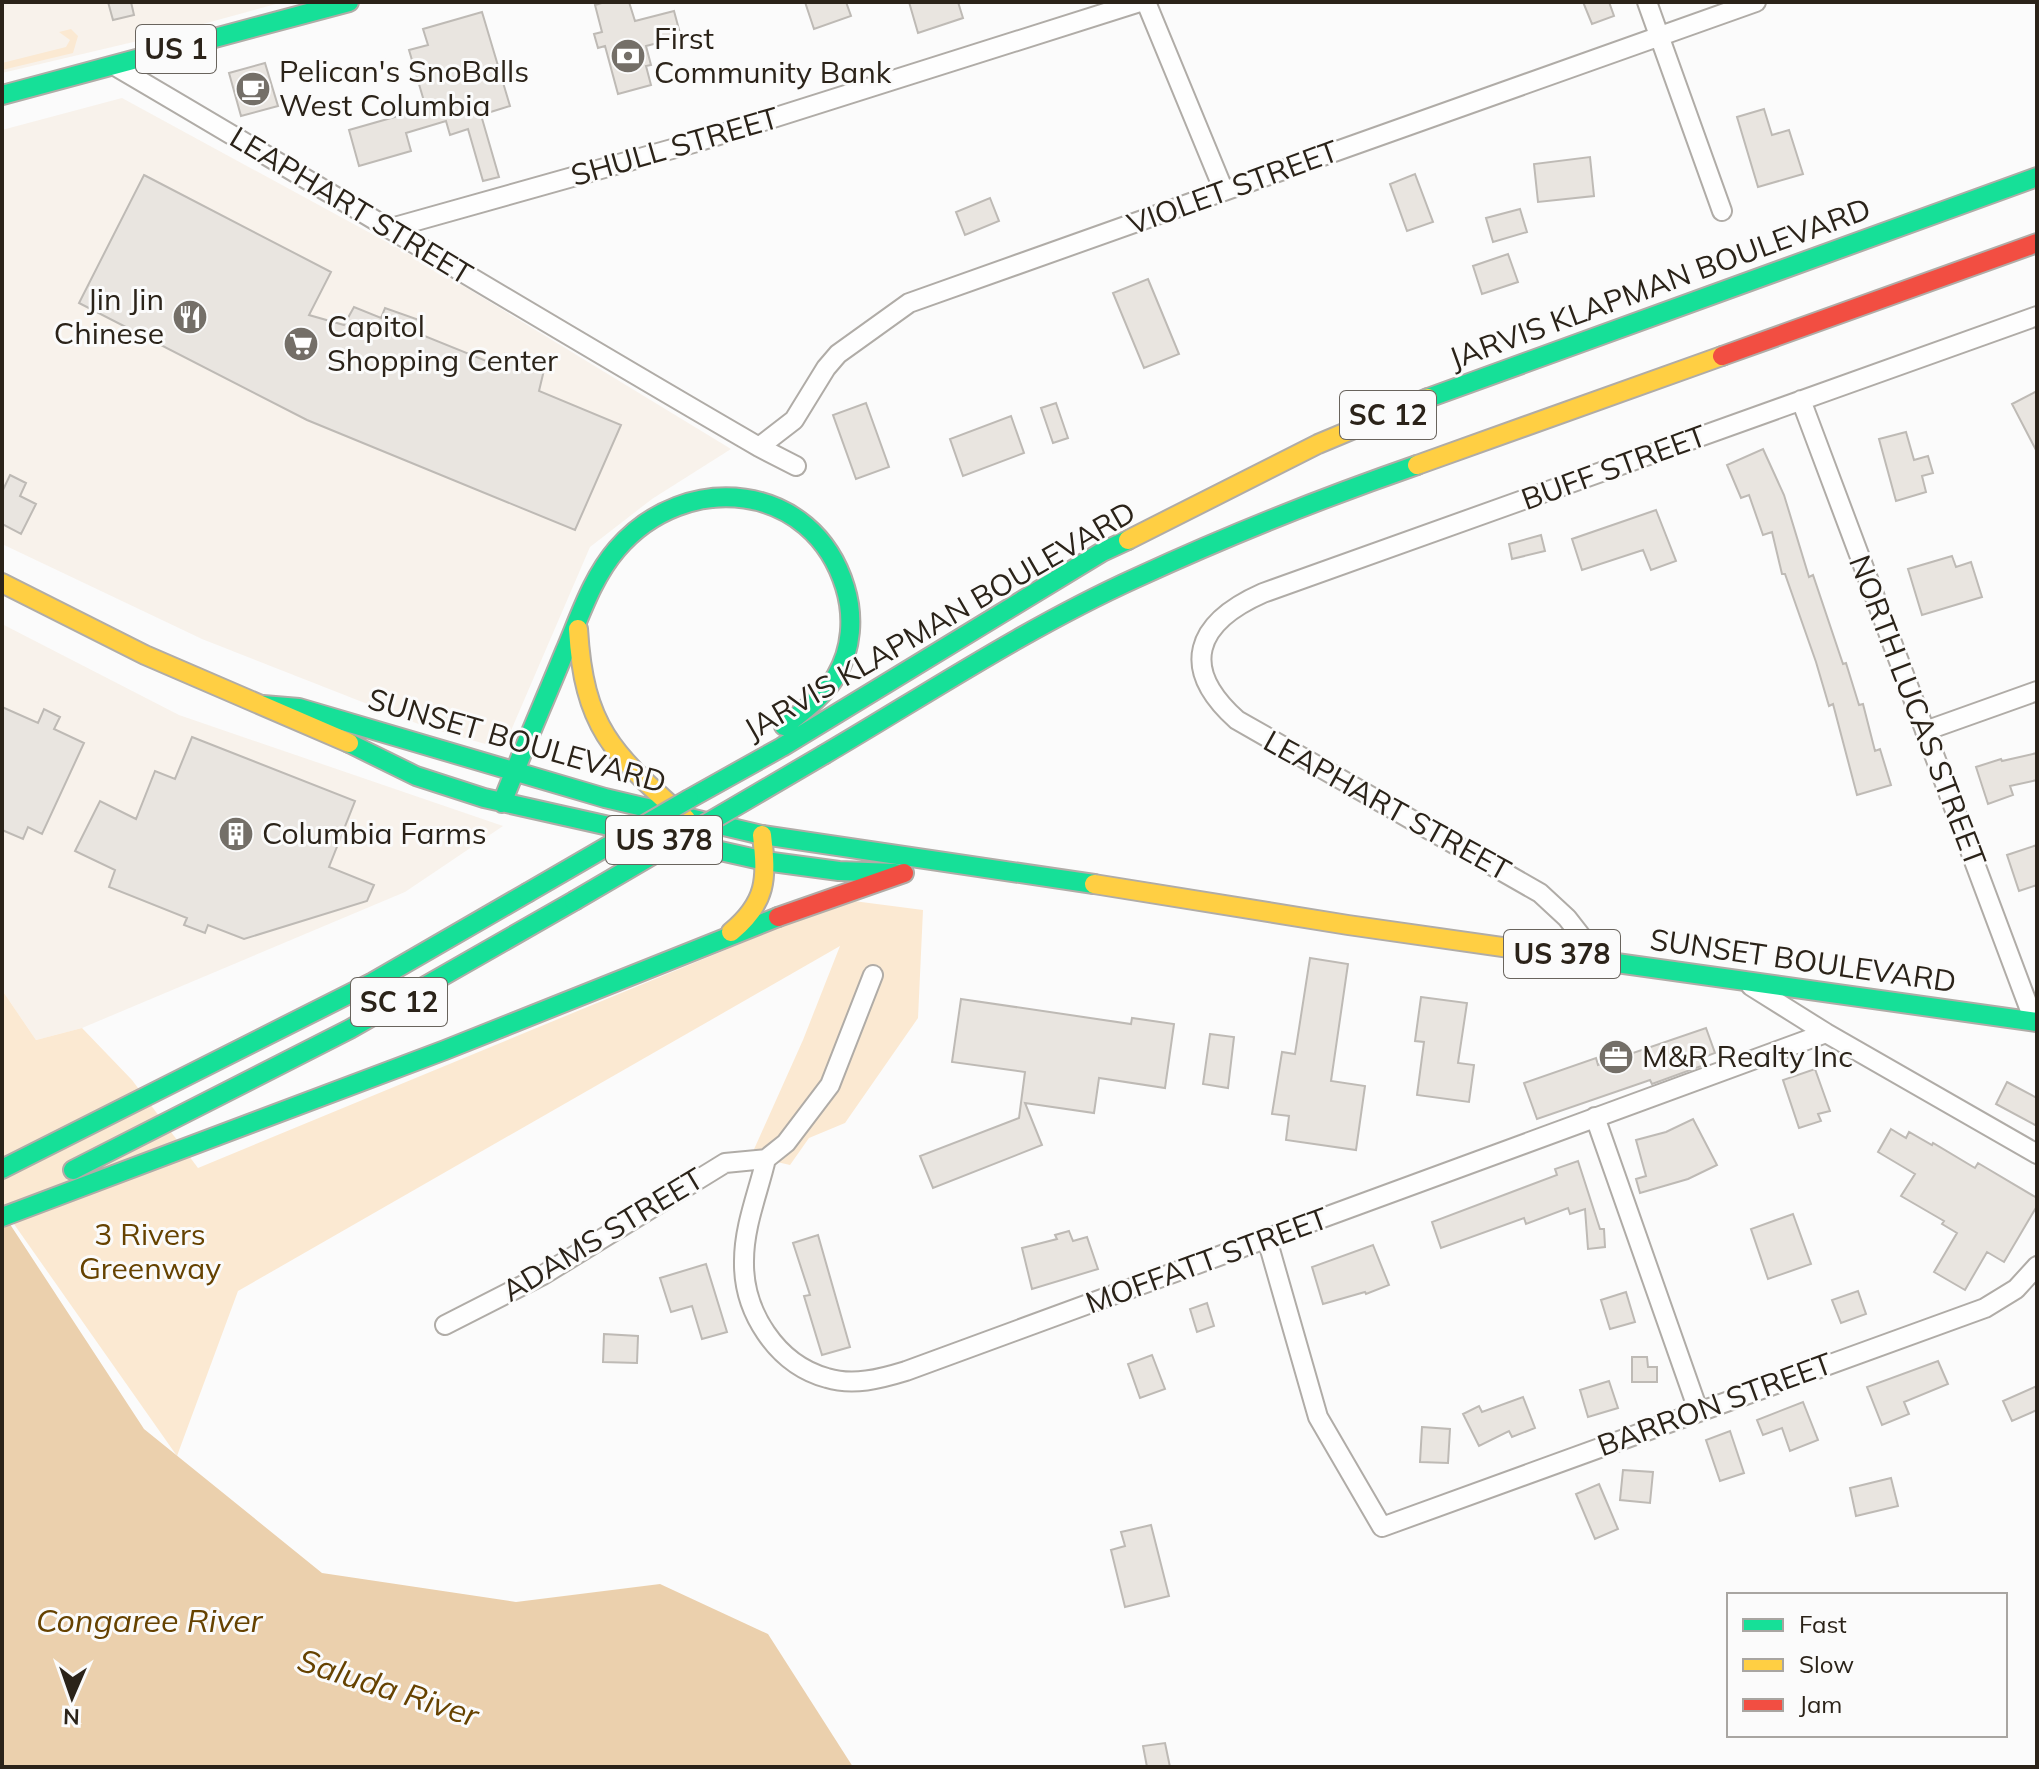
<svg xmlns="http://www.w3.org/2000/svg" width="2039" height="1769" font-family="Mulish,sans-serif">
  <rect width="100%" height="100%" fill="#fbfbfb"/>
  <!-- built -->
  <path fill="#f8f2eb" d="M2 2H283L163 35 2 73Z
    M122 98 429 265 731 449 652 499 590 547 503 749 426 727 202 639 2 544V130Z
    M2 624 179 715 503 826 405 892 82 1028 36 1040 2 990Z"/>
  <!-- green -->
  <path fill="#fbe9d2" d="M71 29 78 36 73 53 2 70V63L66 47 70 40 59 32Z
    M846 900 923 910 918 1018 845 1123 809 1138 790 1165 751 1156 803 1040 840 946 238 1291 177 1456 2 1207V990L36 1040 82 1028 132 1080 198 1168Z"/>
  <!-- water -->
  <path fill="#ebd0ad" d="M2 1212 144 1429 322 1573 516 1602 660 1584 768 1634 853 1767H2Z"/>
  <!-- building -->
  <path fill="#e9e5e0" stroke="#bebab5" stroke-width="2" d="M108 2H131L134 15 113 20Z
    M605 2H629L635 21 674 11 681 37 646 46 651 65 646 66 651 85 618 94 605 46 598 48 594 34 602 32 595 5Z
    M805 2H846L851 16 814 29Z
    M909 2H958L963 18 918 33Z
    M1583 2H1609L1614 16 1592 24Z
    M482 12 510 106 481 115 499 177 483 181 468 129 450 135 446 121 406 133 411 151 359 166 349 130 426 108 409 50 428 45 423 29Z
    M265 63 278 106 241 116 229 73Z
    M1764 109 1772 135 1789 130 1803 174 1758 187 1737 117Z
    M1590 157 1594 196 1538 202 1534 164Z
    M1415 174 1433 222 1407 231 1390 184Z
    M144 175 331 272 309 315 344 325 354 307 381 318 385 308 422 321 417 333 501 367 505 354 544 370 539 391 621 425 575 530 307 420 79 303Z
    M990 198 999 221 965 235 956 212Z
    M1520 209 1527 232 1493 242 1486 218Z
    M1508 254 1518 282 1482 294 1473 266Z
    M1148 279 1179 354 1144 368 1113 293Z
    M2037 391V452L2012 404Z
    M866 403 889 467 856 479 833 415Z
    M1056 403 1068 438 1053 443 1041 408Z
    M1011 416 1024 453 963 476 950 439Z
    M1906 432 1914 460 1928 456 1933 473 1922 476 1926 492 1896 501 1879 439Z
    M1763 449 1784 495 1809 577 1813 575 1843 664 1846 663 1859 705 1863 704 1875 751 1880 749 1891 785 1857 795 1833 704 1829 706 1816 662 1785 574H1782L1772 532 1763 535 1749 495 1741 498 1727 465Z
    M10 475 26 483 20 496 36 504 21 534 2 524V492Z
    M1656 510 1676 561 1651 570 1643 550 1582 570 1572 539Z
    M1541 535 1545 551 1512 559 1509 544Z
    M1952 556 1956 567 1971 562 1982 597 1922 615 1908 569Z
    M2 707 38 723 44 709 60 717 54 729 84 743 42 834 28 827 23 839 2 830Z
    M192 737 355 801 329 867 374 885 367 901 244 939 208 925 205 933 184 925 187 918 109 887 115 870 75 851 100 801 136 819 155 771 175 779Z
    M2037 753V780L2010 786 2013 795 1988 804 1976 767 2001 759 2002 761Z
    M2037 845V885L2019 891 2007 855Z
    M1310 958 1348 964 1331 1081 1365 1086 1356 1150 1286 1140 1289 1116 1272 1114 1282 1052 1295 1054Z
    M1421 997 1467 1003 1458 1063 1474 1065 1469 1102 1417 1095 1424 1042 1415 1041Z
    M961 999 1131 1024 1132 1018 1174 1024 1165 1088 1099 1078 1094 1113 1025 1103 1042 1145 933 1188 920 1156 1019 1118 1025 1072 952 1062Z
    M1706 1028 1715 1053 1704 1057 1707 1064 1652 1084 1650 1080 1537 1119 1524 1083 1596 1058 1598 1065Z
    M1210 1034 1234 1037 1228 1088 1203 1084Z
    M1815 1069 1830 1111 1818 1114 1821 1121 1799 1128 1783 1080Z
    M2007 1082 2037 1098V1126L1996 1104Z
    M1693 1119 1717 1165 1688 1179 1640 1193 1636 1179 1646 1176 1636 1140 1666 1132Z
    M1891 1129 1906 1138 1909 1132 1932 1145 1933 1143 1975 1168 1978 1163 2037 1198V1206L2004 1262 1987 1252 1965 1290 1934 1272 1957 1233 1942 1224 1944 1221 1901 1196 1915 1174 1878 1152Z
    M1578 1161 1600 1229H1604L1605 1247 1588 1249 1585 1209 1570 1214 1568 1208 1526 1224 1524 1218 1441 1248 1432 1222 1557 1175 1555 1169Z
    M1793 1214 1811 1264 1768 1279 1751 1229Z
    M1069 1231 1073 1241 1087 1237 1098 1269 1032 1289 1022 1248 1057 1239 1055 1235Z
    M818 1235 850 1347 822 1355 804 1296 810 1295 793 1243Z
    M1373 1245 1389 1285 1366 1294 1365 1292 1323 1304 1312 1267Z
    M706 1264 727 1332 702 1339 692 1306 671 1312 660 1278Z
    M1858 1291 1866 1314 1841 1323 1832 1300Z
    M1626 1292 1635 1322 1610 1329 1601 1300Z
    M1207 1303 1214 1326 1197 1332 1190 1309Z
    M604 1334 638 1336 637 1363 603 1362Z
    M1152 1355 1165 1389 1140 1398 1128 1364Z
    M1632 1357H1647L1648 1367H1657V1382H1632Z
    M1938 1361 1948 1384 1904 1402 1909 1414 1882 1425 1867 1387Z
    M1609 1381 1618 1408 1588 1417 1580 1390Z
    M2037 1386V1410L2012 1421 2003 1401Z
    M1523 1397 1535 1428 1512 1437 1509 1431 1479 1446 1463 1414 1479 1406 1482 1412Z
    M1803 1402 1818 1440 1790 1451 1782 1428 1763 1435 1757 1420Z
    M1422 1427 1450 1429 1448 1463 1420 1462Z
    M1730 1431 1744 1473 1720 1481 1706 1440Z
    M1623 1470 1653 1472 1650 1503 1620 1500Z
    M1891 1478 1898 1506 1856 1516 1850 1488Z
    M1599 1484 1618 1529 1595 1539 1576 1494Z
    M1151 1525 1169 1596 1125 1607 1111 1550 1125 1546 1121 1532Z
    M1165 1743 1170 1767H1147L1143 1746Z"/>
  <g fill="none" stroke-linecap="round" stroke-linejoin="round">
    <defs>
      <path id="street" d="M1146 2 1224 191
        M1647 2 1722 211
        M115 66C330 192 543 322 759 447L796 466
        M391 228 697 142 1140 2
        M1801 400 2034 1021
        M759 447 794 420 826 368 838 354 909 303 1756 2
        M1925 731 2037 691
        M1599 959 1567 918 1540 893 1237 720C1179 668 1195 623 1263 593L2037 316
        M1751 986 1826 1033 2037 1154
        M1595 1117 1698 1410
        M766 1159C758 1193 744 1226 744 1261 743 1311 776 1364 827 1378 853 1386 880 1379 906 1371L1826 1033
        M766 1159 786 1143 830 1085 873 975
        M1267 1239 1318 1417 1382 1527 1985 1308 2016 1289 2037 1266
        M445 1325 543 1275 725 1163 766 1159"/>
      <path id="fast" d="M2 95 349 2
        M1428 398 2037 177
        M263 705 299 708 605 798 762 835 1094 884
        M349 743 416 776 484 798 765 861 839 871 895 873
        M825 754C927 694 1028 627 1136 578 1227 536 1322 498 1417 465
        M689 799 782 747 1102 552 1128 540
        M502 803C522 752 544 702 565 651 580 616 592 578 617 549 686 469 813 482 845 587 854 616 852 649 836 676 824 696 803 711 784 726
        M1538 952 2037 1022
        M2 1169 373 982 527 893
        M73 1170 350 1029 574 901
        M2 1217 445 1050 778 917"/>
      <path id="slow" d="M1417 465 1722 356
        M1128 540 1318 444 1428 398
        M2 583 145 655 349 743
        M578 629C584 730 614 754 686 819
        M1094 884 1348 925 1538 952
        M731 932C767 902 767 879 762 835"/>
      <path id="jam" d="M1722 356 2037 243
        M778 917 904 873"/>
    </defs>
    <!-- street casing -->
    <use href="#street" stroke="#b0aca7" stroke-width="22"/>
    <!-- fast casing -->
    <use href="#fast" stroke="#b0aca7" stroke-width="22"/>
    <!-- slow casing -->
    <use href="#slow" stroke="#b0aca7" stroke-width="22"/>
    <!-- jam casing -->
    <use href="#jam" stroke="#b0aca7" stroke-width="22"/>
    <!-- street -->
    <use href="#street" stroke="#fefefe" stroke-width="18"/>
    <!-- fast -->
    <use href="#fast" stroke="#16e098" stroke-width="18"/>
    <!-- slow -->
    <use href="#slow" stroke="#ffcf43" stroke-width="18"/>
    <!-- jam -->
    <use href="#jam" stroke="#f24e42" stroke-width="18"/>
    <defs>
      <path id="fast-bridge" d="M527 893 689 799
        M574 901 825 754"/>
    </defs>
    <!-- fast-bridge casing -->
    <use href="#fast-bridge" stroke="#b0aca7" stroke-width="22" stroke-linecap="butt"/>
    <!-- fast-bridge -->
    <use href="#fast-bridge" stroke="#16e098" stroke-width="18"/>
  </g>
  <!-- icons -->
  <defs>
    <symbol id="bank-disc" viewBox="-11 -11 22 22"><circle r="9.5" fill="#746f68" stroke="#fbfbfb"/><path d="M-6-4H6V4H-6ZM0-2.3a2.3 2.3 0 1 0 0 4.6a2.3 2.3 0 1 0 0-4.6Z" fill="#fff"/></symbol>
    <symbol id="cafe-disc" viewBox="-11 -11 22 22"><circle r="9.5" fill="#746f68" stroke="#fbfbfb"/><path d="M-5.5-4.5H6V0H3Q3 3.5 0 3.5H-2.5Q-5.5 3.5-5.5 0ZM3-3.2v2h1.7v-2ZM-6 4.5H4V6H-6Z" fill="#fff"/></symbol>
    <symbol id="restaurant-disc" viewBox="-11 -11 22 22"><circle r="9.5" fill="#746f68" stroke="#fbfbfb"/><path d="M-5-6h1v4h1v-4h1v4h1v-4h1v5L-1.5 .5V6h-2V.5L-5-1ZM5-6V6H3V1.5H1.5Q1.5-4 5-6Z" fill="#fff"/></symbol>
    <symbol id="supermarket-disc" viewBox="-11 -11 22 22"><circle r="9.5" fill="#746f68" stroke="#fbfbfb"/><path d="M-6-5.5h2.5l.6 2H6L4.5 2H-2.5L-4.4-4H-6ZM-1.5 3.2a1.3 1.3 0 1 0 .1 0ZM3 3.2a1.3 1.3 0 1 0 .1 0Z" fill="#fff"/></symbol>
    <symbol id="building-disc" viewBox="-11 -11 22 22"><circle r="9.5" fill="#746f68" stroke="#fbfbfb"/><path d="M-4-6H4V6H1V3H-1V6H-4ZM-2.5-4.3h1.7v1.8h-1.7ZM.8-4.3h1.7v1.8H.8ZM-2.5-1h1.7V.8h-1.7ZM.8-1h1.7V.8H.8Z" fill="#fff"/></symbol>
    <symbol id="office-disc" viewBox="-11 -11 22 22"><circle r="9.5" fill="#746f68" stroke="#fbfbfb"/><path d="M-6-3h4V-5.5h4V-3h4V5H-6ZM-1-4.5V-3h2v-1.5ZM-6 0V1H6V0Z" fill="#fff"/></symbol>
  </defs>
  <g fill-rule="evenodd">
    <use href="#bank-disc" x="608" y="36" width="40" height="40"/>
    <use href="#cafe-disc" x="233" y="69" width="40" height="40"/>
    <use href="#restaurant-disc" x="170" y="297" width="40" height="40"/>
    <use href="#supermarket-disc" x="281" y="324" width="40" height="40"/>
    <use href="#building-disc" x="216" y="814" width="40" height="40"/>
    <use href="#office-disc" x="1596" y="1037" width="40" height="40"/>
  </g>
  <g text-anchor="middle" stroke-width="6" stroke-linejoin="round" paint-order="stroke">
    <!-- shield labels -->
    <g fill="#fbfbfb" stroke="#69645d" stroke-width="2">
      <rect x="136" y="25" width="80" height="48" rx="6"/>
      <rect x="1340" y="391" width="96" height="48" rx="6"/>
      <rect x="606" y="816" width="116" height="48" rx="6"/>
      <rect x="1504" y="930" width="116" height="48" rx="6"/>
      <rect x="351" y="978" width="96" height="48" rx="6"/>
    </g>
    <g font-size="28" font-weight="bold" fill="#2b2319">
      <text x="176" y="59">US 1</text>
      <text x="1388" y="425">SC 12</text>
      <text x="664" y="850">US 378</text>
      <text x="1562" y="964">US 378</text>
      <text x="399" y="1012">SC 12</text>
    </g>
    <!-- poi labels -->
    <g font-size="30" fill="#2b2319" stroke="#fbfbfb" text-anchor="start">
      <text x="654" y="49">First<tspan x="654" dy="34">Community Bank</tspan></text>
      <text x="279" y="82">Pelican's SnoBalls<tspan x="279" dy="34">West Columbia</tspan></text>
      <text x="164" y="310" text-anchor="end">Jin Jin<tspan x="164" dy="34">Chinese</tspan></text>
      <text x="327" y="337">Capitol<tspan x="327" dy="34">Shopping Center</tspan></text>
      <text x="262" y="844">Columbia Farms</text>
      <text x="1642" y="1067">M&amp;R Realty Inc</text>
    </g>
    <!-- street labels -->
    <g font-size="30" fill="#2b2319" stroke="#fbfbfb">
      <text transform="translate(675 147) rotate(-16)" y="10">SHULL STREET</text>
      <text transform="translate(1233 188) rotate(-20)" y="10">VIOLET STREET</text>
      <text transform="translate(351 206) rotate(31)" y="10">LEAPHART STREET</text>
      <text transform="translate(1660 284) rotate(-20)" y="10">JARVIS KLAPMAN BOULEVARD</text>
      <text transform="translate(1614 468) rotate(-20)" y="10">BUFF STREET</text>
      <text transform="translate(940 621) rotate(-30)" y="10">JARVIS KLAPMAN BOULEVARD</text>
      <text transform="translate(1917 711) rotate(69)" y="10">NORTH LUCAS STREET</text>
      <text transform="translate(517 741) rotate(16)" y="10">SUNSET BOULEVARD</text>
      <text transform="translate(1387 806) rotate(29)" y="10">LEAPHART STREET</text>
      <text transform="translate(1803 961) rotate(8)" y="10">SUNSET BOULEVARD</text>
      <text transform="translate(603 1235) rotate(-31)" y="10">ADAMS STREET</text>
      <text transform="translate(1207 1261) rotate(-20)" y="10">MOFFATT STREET</text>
      <text transform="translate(1715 1405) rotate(-20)" y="10">BARRON STREET</text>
    </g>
    <!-- park labels -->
    <g font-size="30" fill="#664200" stroke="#fbfbfb">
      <text x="150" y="1245">3 Rivers<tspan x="150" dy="34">Greenway</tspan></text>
    </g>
    <!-- water labels -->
    <g font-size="32" font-style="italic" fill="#664200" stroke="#fbfbfb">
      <text x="149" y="1632">Congaree River</text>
      <text transform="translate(388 1688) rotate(18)" y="11">Saluda River</text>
    </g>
  </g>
  <!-- border -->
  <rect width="2039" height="1769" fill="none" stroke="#2b2319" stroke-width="8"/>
  <!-- legend -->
  <rect x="1727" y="1593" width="280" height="144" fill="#fbfbfb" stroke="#a8a5a1" stroke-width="2"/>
  <rect x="1743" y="1619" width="40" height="12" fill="#16e098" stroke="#a8a5a1" stroke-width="2"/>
  <text x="1799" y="1633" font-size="24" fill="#2b2319">Fast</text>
  <rect x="1743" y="1659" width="40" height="12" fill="#ffcf43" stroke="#a8a5a1" stroke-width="2"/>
  <text x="1799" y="1673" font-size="24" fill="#2b2319">Slow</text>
  <rect x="1743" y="1699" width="40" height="12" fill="#f24e42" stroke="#a8a5a1" stroke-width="2"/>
  <text x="1799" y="1713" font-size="24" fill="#2b2319">Jam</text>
  <!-- north arrow -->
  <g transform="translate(72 1697) rotate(182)" stroke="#fbfbfb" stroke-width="6" paint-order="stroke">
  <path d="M0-6L14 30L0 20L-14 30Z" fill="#2b2319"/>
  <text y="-12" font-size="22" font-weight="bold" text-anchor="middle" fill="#2b2319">N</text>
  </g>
</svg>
